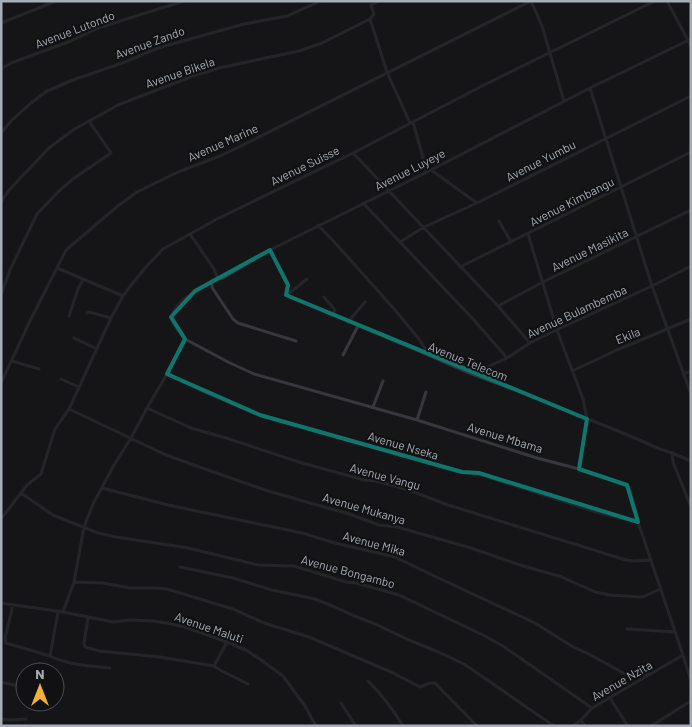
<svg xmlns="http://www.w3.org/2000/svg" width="692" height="727" font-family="Barlow,sans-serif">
  <rect width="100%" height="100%" fill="#161618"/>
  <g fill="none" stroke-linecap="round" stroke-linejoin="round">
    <!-- minor -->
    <path stroke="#37383d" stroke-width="3" d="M531 1 542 26 564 101
      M667 1 691 46
      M370 19 387 72 410 123
      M1 23 56 1
      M691 39 590 88 431 170 270 250 223 278 213 280 195 291 183 300 175 309 171 317 173 323 176 328 185 339 228 362 254 374 417 420 537 458 579 469 627 485 630 488 638 522 683 655 691 681
      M1 69 11 63 71 41 98 28 184 1
      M590 88 652 286 691 394
      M413 122 427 172
      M1 133 11 121 31 103 47 91 73 80 125 62 158 48 244 24 287 16 321 1
      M353 153 498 306 530 343
      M431 170 477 203
      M1 202 9 190 49 148 73 130 118 105 193 76 219 68 299 51 322 43 370 19 374 14 371 5 379 1
      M363 203 473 319 507 358
      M499 221 511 242
      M318 225 338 246 395 310 419 339 430 356
      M190 234 214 269 218 279
      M528 234 557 330 583 399 587 419 579 469
      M400 242 424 227 477 203 691 96
      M270 250 288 285 287 295 290 297 419 351 472 374 526 394 623 433 660 449 672 453 691 461
      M460 267 691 152
      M57 268 123 296
      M212 280V287L213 289 233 319 238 323 296 341
      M1 295 10 270 37 214 60 190 73 179 111 153 89 121
      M287 295 307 279
      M324 297 335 310 332 315
      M498 306 543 282 691 210
      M87 313 89 312 111 318
      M69 316 78 289 83 280
      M348 322 365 302
      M74 338 97 349
      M343 355 358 326
      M12 361 39 369
      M572 371 617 350 691 319
      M167 374 202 391 260 415 462 472 479 473 494 479 596 512 638 522
      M472 374 507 358 530 343 550 333 652 286 691 266
      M683 374 691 371
      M61 379 79 387
      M1 383 29 323 66 250 119 205 137 192 178 172 220 156 241 146 531 1
      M373 407 383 381
      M147 408 191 428 226 438 299 462 364 480 376 481 409 490 448 505 626 560 633 561 650 560
      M69 409 164 454 188 463 268 491 349 514 379 525 397 527 471 548 520 565 562 577 595 592 610 595 640 597 645 596 660 589
      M417 420 426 392
      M672 453 673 462 691 507
      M102 488 168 505 302 533 335 543 395 557 430 574 535 623 573 647 589 654 623 673 630 675 651 674
      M21 493 53 515 98 533 116 537 188 548 258 565 294 566 346 582 356 583 399 595 483 635 503 646 592 708
      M1 519 27 485 41 474 55 429 69 409 111 318 123 296 132 284 145 268 163 249 219 218 353 153 486 84 655 1
      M180 567 233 578 272 590 315 599 335 607 352 615 375 624 409 640 434 650 464 664 554 726
      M74 582 103 583 130 588H157L167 589 233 609 264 623 309 637 391 672 420 687 430 683H435L477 726
      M1 603 63 612 113 622 129 620 153 621 167 623 185 627 227 642 246 650 261 660 283 676 305 706 316 726
      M13 605 5 638 6 643 50 656C68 665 90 666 110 668
      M63 612 74 582 84 527 93 504 114 465 131 438 147 408 167 374 185 339
      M88 618 84 643 85 647 99 651 160 657 214 666 220 670 248 684
      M627 629 675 632
      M50 656 58 612
      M214 666 227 642
      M368 681C382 695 393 709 403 726
      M1 682 14 685H22
      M610 698 628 726
      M341 703 356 726
      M1 719 9 720 26 719
      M581 720 585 726
      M573 726 581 720 592 708 683 655
      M651 726 691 701"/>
  </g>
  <!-- marked area -->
  <path d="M0 0H692V727H0ZM270 250 288 285 286 295 587 419 579 469 627 485 638 522 479 473 462 472 260 415 167 374 185 339 171 317 195 291Z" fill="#161618" fill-opacity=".55" fill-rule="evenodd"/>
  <path fill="none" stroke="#0f766e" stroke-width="4" stroke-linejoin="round" d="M270 250 288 285 286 295 587 419 579 469 627 485 638 522 479 473 462 472 260 415 167 374 185 339 171 317 195 291Z"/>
  <g text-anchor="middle" stroke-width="4" stroke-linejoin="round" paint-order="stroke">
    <!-- street labels -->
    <g font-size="12" fill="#a8adb8" stroke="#111113">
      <text transform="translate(75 30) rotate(-21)" y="4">Avenue Lutondo</text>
      <text transform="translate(150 43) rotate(-20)" y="4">Avenue Zando</text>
      <text transform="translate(180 73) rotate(-19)" y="4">Avenue Bikela</text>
      <text transform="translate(223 143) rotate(-24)" y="4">Avenue Marine</text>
      <text transform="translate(541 161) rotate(-27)" y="4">Avenue Yumbu</text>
      <text transform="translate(305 166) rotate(-26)" y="4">Avenue Suisse</text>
      <text transform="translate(410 170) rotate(-27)" y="4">Avenue Luyeye</text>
      <text transform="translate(572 202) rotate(-27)" y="4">Avenue Kimbangu</text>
      <text transform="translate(590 250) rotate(-26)" y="4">Avenue Masikita</text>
      <text transform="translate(577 312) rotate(-25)" y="4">Avenue Bulambemba</text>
      <text transform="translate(628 336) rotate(-22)" y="4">Ekila</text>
      <text transform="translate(468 362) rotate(22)" y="4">Avenue Telecom</text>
      <text transform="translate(505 438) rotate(17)" y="4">Avenue Mbama</text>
      <text transform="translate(403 446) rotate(16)" y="4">Avenue Nseka</text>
      <text transform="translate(385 477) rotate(15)" y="4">Avenue Vangu</text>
      <text transform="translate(364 509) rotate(16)" y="4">Avenue Mukanya</text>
      <text transform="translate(374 544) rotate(15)" y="4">Avenue Mika</text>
      <text transform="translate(348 572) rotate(15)" y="4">Avenue Bongambo</text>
      <text transform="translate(209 628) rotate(19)" y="4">Avenue Maluti</text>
      <text transform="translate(622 681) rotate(-30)" y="4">Avenue Nzita</text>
    </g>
  </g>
  <!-- border -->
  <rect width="692" height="727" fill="none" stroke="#a8adb8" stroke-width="5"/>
  <!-- north arrow -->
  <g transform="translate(40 687)"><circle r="24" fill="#111113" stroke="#4d4f55"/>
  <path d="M0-4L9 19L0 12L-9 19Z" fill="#f2b134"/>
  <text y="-8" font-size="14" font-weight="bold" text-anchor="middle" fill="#a8adb8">N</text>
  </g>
</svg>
